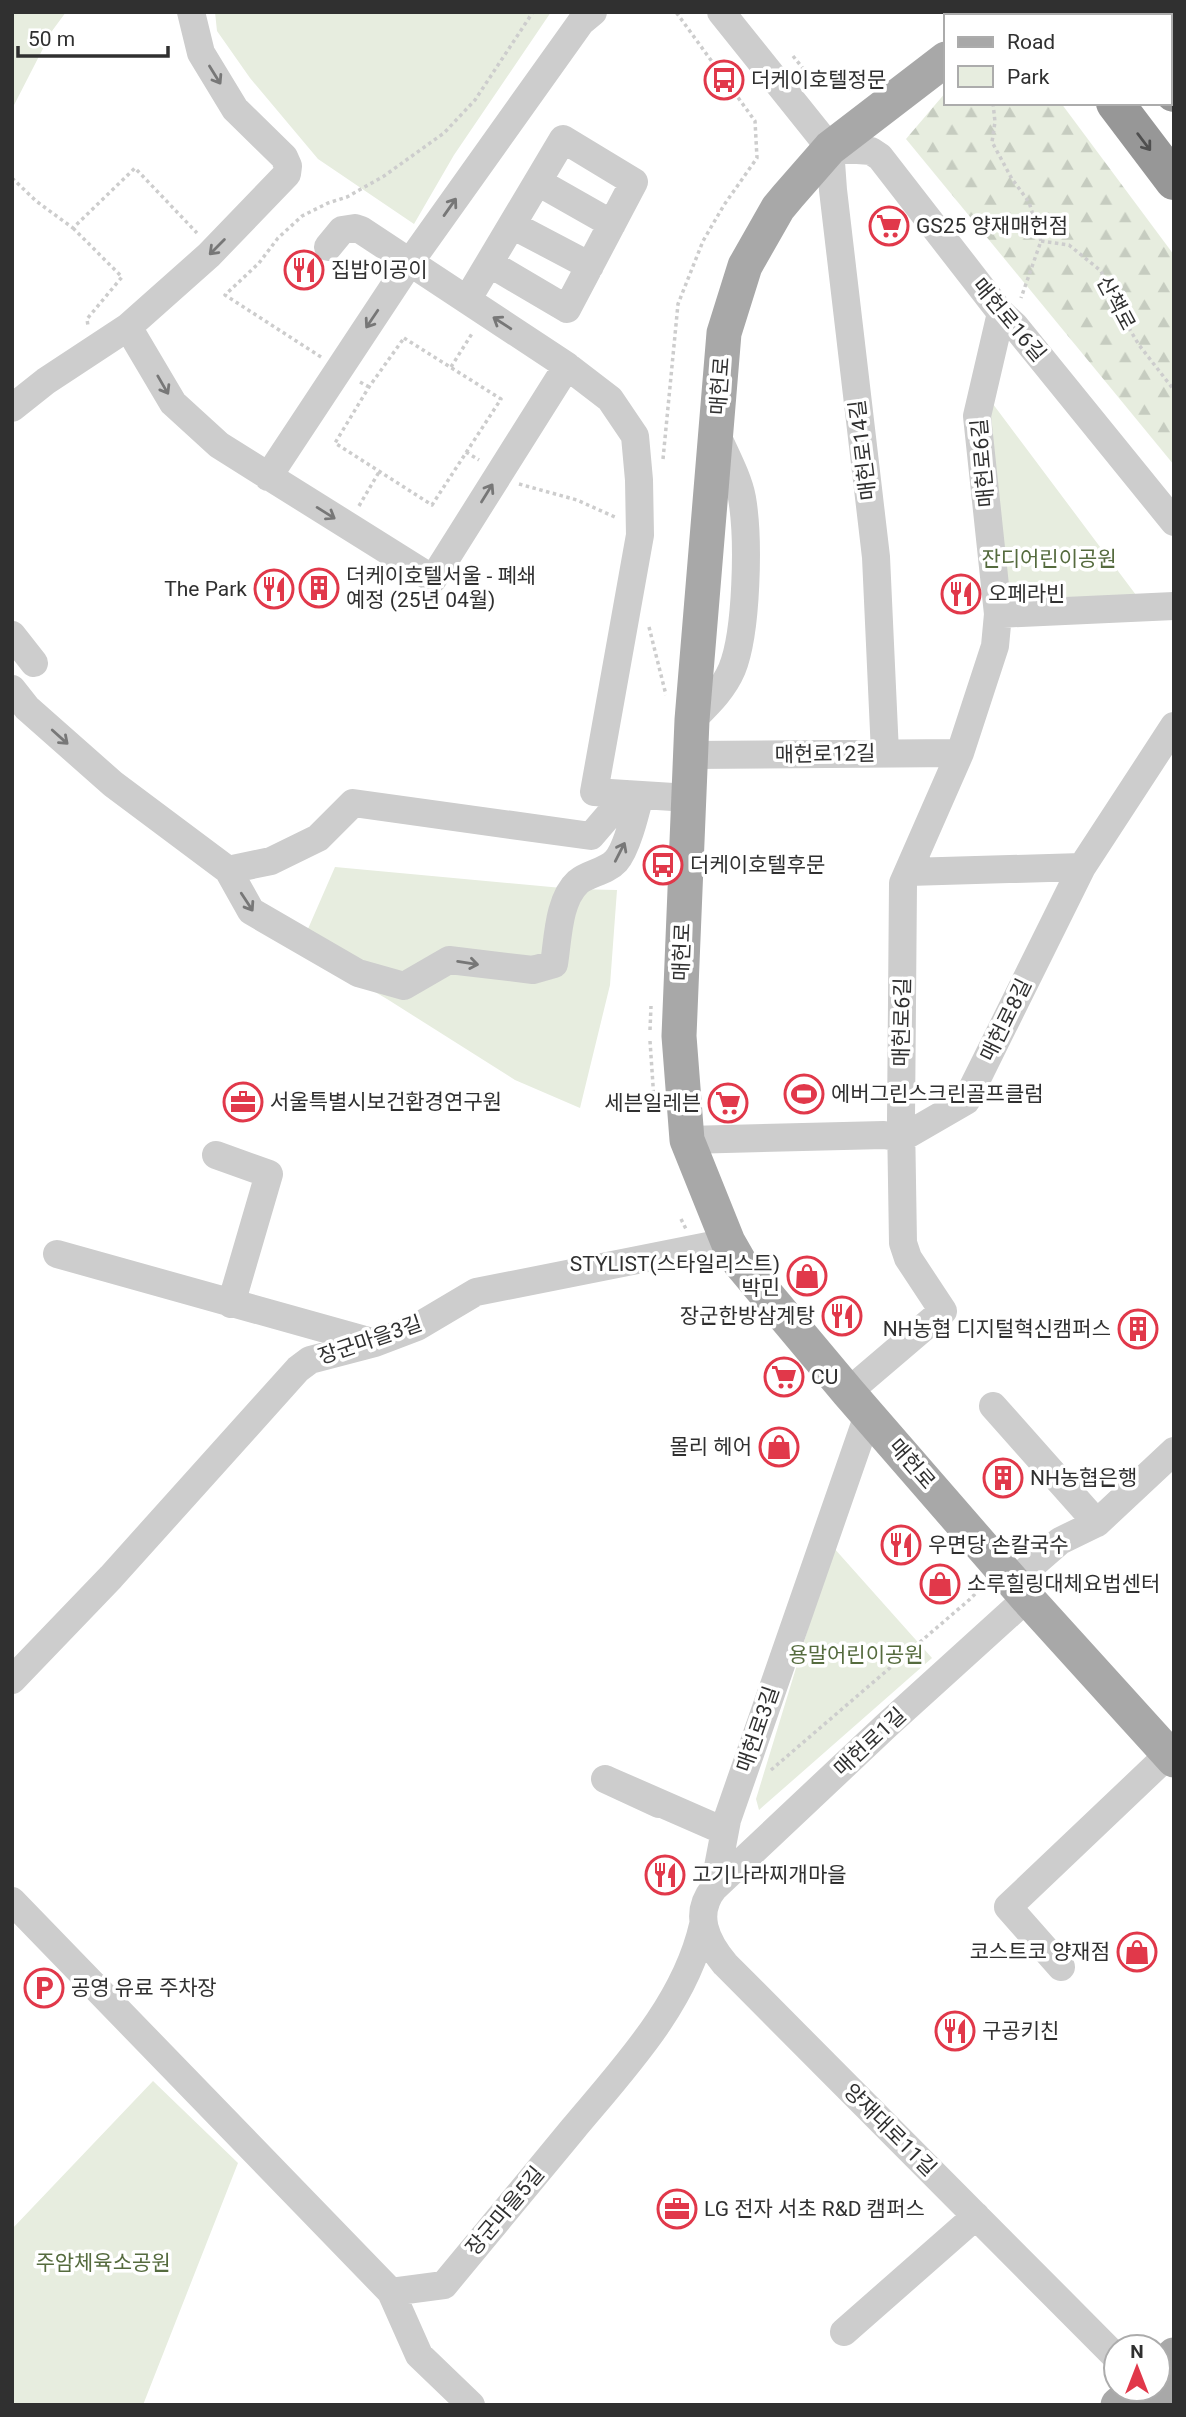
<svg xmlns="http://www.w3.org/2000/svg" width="1186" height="2417" font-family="Roboto,'Noto Sans KR',sans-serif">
  <defs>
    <pattern id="forest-firs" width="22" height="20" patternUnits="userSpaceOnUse" patternTransform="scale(1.75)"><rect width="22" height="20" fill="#e7eddf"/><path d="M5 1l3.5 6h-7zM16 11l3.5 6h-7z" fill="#c6ccc0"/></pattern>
  </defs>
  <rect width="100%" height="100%" fill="#fff"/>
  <!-- green -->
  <path fill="#e7eddf" d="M12 12H66L52 31 12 109Z
    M215 12H551L454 155 414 224 318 159 250 78 217 31Z
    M987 396 1142 603 1007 610Z
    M335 867 573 889 617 890 610 985 580 1108 515 1080 387 999 322 961 304 938Z
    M833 1547 932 1658 759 1810 756 1799Z
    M153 2081 238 2163 143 2405H12V2229Z"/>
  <!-- forest -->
  <path fill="url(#forest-firs)" d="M946 92V103H1061L1174 255V465L906 139Z"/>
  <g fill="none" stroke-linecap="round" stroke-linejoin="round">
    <!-- path -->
    <path stroke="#cdcdcd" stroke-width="3.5" stroke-dasharray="3.5 3.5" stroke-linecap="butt" d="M960 16 962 12
      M793 56 817 86 860 89
      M993 103 995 122 992 142 1012 179 1029 202 1041 241 1021 298
      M12 178 36 201 73 228 135 168 197 233
      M73 228 122 277 87 319 88 326
      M1041 241 1069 245 1101 271 1117 308 1139 345 1174 390
      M404 338 501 399 432 505 335 443 369 387Z
      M321 357 225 295 259 263 278 238 302 216 328 203 347 197 384 176 444 133 475 100 533 12
      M451 367 473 332
      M360 382 369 387
      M466 452 479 460
      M663 459 678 304 703 241 724 205 757 158 755 121 676 12
      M519 484 577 500 617 518
      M359 506 379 472
      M649 627 666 695
      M650 1030 651 1006
      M650 1041 654 1100
      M681 1219 686 1229
      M771 1770 969 1600 982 1587"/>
    <!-- minor -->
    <path stroke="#cdcdcd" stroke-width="28" d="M721 12 830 148
      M830 148 833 190 876 557 885 753
      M830 148 871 151 880 157 1001 313 1015 326 1174 522
      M538 182 612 224
      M512 225 590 266
      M467 300 563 139 634 182 567 309 489 263
      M128 327 173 403 219 445 433 579 567 366 361 230 355 228 342 230 328 247
      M567 366 610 399 635 436 639 480 640 535 594 792 689 798
      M12 408 46 381 128 327 209 255 287 174 288 166 284 157 235 109 201 53 191 12
      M268 477 410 262 581 22 593 12
      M998 614 1174 606
      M12 635 34 663
      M12 689 27 708 113 784 228 870 251 911 358 973 404 986 449 960 533 970 554 964C558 940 558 900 578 882 589 873 606 872 616 861 627 849 636 811 640 795
      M692 720C708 704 723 690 732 669 747 632 749 539 742 498 738 477 725 454 716 433
      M690 755 960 753
      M228 870 271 861 318 838 353 803 591 836 627 794
      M908 872 1082 867
      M687 1140 884 1135 902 1138 966 1101 1082 867 1174 726
      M216 1155 269 1174 231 1304
      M57 1254 372 1342
      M848 1392 943 1311 908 1258 903 1243 901 1120 903 883 960 753 995 646 998 614 977 416 1001 313
      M993 1406 1097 1523
      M1014 1581 1060 1541 1097 1523 1174 1451
      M1027 1598 887 1725 714 1888C693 1914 706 1941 725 1964L1116 2357
      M12 1680 111 1577 298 1369 310 1360 375 1343 417 1327 476 1292 728 1242
      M659 1804 605 1779 724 1831
      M714 1888 727 1820 868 1415
      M12 1901 391 2292 444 2285C487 2233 530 2181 573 2129 624 2068 685 2004 703 1925
      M1061 1967 1008 1907 1169 1754
      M391 2292 419 2355 471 2405
      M844 2332 976 2216"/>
    <!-- major -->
    <path stroke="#a8a8a8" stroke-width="35" d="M1001 16 1005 12
      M946 59 830 148 788 196 778 208 745 266 724 333 692 720 679 1036 687 1140 728 1242 740 1263 848 1392 1027 1598 1174 1760
      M1158 2370 1174 2355
      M1153 2389 1174 2400
      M1118 2405 1137 2389"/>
    <!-- highway -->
    <path stroke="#979797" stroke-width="38" d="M1047 12 1050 16
      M1113 12 1115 16
      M1170 89 1174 93
      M1115 103 1174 181"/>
  </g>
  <!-- one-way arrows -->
  <defs><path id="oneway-shaft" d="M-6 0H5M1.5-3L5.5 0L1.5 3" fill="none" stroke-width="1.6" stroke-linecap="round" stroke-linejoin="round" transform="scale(1.75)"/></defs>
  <g stroke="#777">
    <use href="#oneway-shaft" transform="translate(215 75) rotate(58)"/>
    <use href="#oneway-shaft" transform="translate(450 207) rotate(-55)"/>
    <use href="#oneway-shaft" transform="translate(217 247) rotate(135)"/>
    <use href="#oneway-shaft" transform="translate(372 319) rotate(124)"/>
    <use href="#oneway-shaft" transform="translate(502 323) rotate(-147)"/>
    <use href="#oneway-shaft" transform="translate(163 385) rotate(60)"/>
    <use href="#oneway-shaft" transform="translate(487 493) rotate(-58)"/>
    <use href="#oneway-shaft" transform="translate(326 513) rotate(32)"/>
    <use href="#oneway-shaft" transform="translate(60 737) rotate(42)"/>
    <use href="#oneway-shaft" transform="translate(620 852) rotate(-63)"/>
    <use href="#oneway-shaft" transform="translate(247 902) rotate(57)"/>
    <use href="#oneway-shaft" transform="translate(468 963) rotate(9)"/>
  </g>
  <use stroke="#4f4f4f" href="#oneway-shaft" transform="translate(1144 142) rotate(53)"/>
  <!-- icons -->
  <defs>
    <symbol id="bus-ring" viewBox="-11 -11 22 22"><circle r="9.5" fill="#fff" stroke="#e1384a" stroke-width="1.5"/><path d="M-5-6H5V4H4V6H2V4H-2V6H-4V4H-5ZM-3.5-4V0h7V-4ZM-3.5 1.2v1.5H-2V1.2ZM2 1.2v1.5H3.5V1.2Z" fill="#e1384a"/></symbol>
    <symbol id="supermarket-ring" viewBox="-11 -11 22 22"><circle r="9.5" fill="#fff" stroke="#e1384a" stroke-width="1.5"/><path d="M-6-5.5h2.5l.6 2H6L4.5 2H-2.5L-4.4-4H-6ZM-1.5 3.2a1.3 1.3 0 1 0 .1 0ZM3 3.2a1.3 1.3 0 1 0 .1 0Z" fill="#e1384a"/></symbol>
    <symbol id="restaurant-ring" viewBox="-11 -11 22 22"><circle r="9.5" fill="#fff" stroke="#e1384a" stroke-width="1.5"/><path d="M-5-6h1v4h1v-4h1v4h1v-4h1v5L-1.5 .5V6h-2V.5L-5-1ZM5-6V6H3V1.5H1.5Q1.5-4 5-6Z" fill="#e1384a"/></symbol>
    <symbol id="building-ring" viewBox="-11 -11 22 22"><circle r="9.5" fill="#fff" stroke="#e1384a" stroke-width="1.5"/><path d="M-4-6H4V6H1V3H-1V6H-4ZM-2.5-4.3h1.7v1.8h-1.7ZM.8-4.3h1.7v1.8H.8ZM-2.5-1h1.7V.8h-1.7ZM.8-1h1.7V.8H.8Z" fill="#e1384a"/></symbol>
    <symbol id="stadium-ring" viewBox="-11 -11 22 22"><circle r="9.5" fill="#fff" stroke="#e1384a" stroke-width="1.5"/><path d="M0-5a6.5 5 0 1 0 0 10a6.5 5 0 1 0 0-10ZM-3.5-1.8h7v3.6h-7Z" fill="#e1384a"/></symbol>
    <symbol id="office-ring" viewBox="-11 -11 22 22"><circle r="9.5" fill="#fff" stroke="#e1384a" stroke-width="1.5"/><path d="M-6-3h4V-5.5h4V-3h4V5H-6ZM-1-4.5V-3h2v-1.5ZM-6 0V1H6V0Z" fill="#e1384a"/></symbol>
    <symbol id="shop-ring" viewBox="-11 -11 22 22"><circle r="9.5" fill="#fff" stroke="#e1384a" stroke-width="1.5"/><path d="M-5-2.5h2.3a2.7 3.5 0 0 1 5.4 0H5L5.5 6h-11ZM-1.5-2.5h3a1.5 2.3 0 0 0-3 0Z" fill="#e1384a"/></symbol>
    <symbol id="parking-ring" viewBox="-11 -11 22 22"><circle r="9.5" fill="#fff" stroke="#e1384a" stroke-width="1.5"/><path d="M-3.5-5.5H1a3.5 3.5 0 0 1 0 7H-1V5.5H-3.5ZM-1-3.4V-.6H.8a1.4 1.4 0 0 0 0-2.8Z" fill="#e1384a"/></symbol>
  </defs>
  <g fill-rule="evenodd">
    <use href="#bus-ring" x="702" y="58" width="44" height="44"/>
    <use href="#supermarket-ring" x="867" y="204" width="44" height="44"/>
    <use href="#restaurant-ring" x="282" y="248" width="44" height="44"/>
    <use href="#building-ring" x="297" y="566" width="44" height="44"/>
    <use href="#restaurant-ring" x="252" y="567" width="44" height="44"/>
    <use href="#restaurant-ring" x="939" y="572" width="44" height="44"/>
    <use href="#bus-ring" x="641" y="843" width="44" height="44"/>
    <use href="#stadium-ring" x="782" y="1072" width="44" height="44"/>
    <use href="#office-ring" x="221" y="1080" width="44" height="44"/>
    <use href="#supermarket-ring" x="706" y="1081" width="44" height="44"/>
    <use href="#shop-ring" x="785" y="1254" width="44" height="44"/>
    <use href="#restaurant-ring" x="820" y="1294" width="44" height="44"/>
    <use href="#building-ring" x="1116" y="1307" width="44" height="44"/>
    <use href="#supermarket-ring" x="762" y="1355" width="44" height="44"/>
    <use href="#shop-ring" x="757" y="1425" width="44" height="44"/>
    <use href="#building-ring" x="981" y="1456" width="44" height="44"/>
    <use href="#restaurant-ring" x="879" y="1523" width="44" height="44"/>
    <use href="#shop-ring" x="918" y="1562" width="44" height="44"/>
    <use href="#restaurant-ring" x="643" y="1853" width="44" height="44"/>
    <use href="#shop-ring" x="1115" y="1930" width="44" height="44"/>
    <use href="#parking-ring" x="22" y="1966" width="44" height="44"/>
    <use href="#restaurant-ring" x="933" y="2009" width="44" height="44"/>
    <use href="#office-ring" x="655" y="2187" width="44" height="44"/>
  </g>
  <g text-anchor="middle" stroke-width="7" stroke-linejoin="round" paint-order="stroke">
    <!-- poi labels -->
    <g font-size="21" fill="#303030" stroke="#fff" text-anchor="start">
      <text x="751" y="87">더케이호텔정문</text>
      <text x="916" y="233">GS25 양재매헌점</text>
      <text x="331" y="277">집밥이공이</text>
      <text x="346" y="583">더케이호텔서울 - 폐쇄<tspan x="346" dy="24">예정 (25년 04월)</tspan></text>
      <text x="247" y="596" text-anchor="end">The Park</text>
      <text x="988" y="601">오페라빈</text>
      <text x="690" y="872">더케이호텔후문</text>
      <text x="831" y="1101">에버그린스크린골프클럼</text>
      <text x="270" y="1109">서울특별시보건환경연구원</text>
      <text x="701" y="1110" text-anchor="end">세븐일레븐</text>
      <text x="780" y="1271" text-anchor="end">STYLIST(스타일리스트)<tspan x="780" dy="24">박민</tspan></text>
      <text x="815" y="1323" text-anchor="end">장군한방삼계탕</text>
      <text x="1111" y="1336" text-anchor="end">NH농협 디지털혁신캠퍼스</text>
      <text x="811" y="1384">CU</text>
      <text x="752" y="1454" text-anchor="end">몰리 헤어</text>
      <text x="1030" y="1485">NH농협은행</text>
      <text x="928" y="1552">우면당 손칼국수</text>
      <text x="967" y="1591">소루힐링대체요법센터</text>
      <text x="692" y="1882">고기나라찌개마을</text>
      <text x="1110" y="1959" text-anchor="end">코스트코 양재점</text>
      <text x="71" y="1995">공영 유료 주차장</text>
      <text x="982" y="2038">구공키친</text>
      <text x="704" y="2216">LG 전자 서초 R&amp;D 캠퍼스</text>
    </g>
    <!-- street labels -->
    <g font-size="21" fill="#303030" stroke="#fff">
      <text transform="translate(1116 303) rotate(62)" y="7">산책로</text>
      <text transform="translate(1009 320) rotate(50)" y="7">매헌로16길</text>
      <text transform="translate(720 386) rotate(-86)" y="7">매헌로</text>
      <text transform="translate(863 450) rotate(-97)" y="7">매헌로14길</text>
      <text transform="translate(983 463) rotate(-95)" y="7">매헌로6길</text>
      <text transform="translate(825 754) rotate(-1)" y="7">매헌로12길</text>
      <text transform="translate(682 952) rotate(-88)" y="7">매헌로</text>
      <text transform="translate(1006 1020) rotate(-64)" y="7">매헌로8길</text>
      <text transform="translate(902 1022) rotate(-89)" y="7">매헌로6길</text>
      <text transform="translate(370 1340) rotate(-19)" y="7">장군마을3길</text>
      <text transform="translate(912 1464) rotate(49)" y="7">매헌로</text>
      <text transform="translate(758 1729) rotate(-71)" y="7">매헌로3길</text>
      <text transform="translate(870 1742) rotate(-43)" y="7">매헌로1길</text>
      <text transform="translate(890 2130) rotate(45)" y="7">양재대로11길</text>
      <text transform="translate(505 2211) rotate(-50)" y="7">장군마을5길</text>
    </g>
    <!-- park labels -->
    <g font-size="21" fill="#556b3e" stroke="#fff">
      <text x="1049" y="566">잔디어린이공원</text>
      <text x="856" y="1662">용말어린이공원</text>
      <text x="103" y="2270">주암체육소공원</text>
    </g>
  </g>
  <!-- border -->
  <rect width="1186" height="2417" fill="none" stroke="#303030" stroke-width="28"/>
  <!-- legend -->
  <rect x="944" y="14" width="228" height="91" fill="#ffffff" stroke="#acacac" stroke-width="2"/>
  <rect x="958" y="37" width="35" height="10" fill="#a8a8a8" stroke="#acacac" stroke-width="2"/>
  <text x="1007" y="49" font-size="21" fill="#303030">Road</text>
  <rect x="958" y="66" width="35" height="21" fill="#e7eddf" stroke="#acacac" stroke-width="2"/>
  <text x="1007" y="84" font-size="21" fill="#303030">Park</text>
  <!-- north arrow -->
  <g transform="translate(1137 2368)"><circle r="33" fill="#ffffff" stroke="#acacac" stroke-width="2"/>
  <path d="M0-5L12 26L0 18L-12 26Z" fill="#e1384a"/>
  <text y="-10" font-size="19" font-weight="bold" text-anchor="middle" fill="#303030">N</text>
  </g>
  <!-- scale -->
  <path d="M18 46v10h150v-10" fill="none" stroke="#303030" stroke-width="3.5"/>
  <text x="28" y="46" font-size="21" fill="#303030" stroke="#ffffff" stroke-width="5" paint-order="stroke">50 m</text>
</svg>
